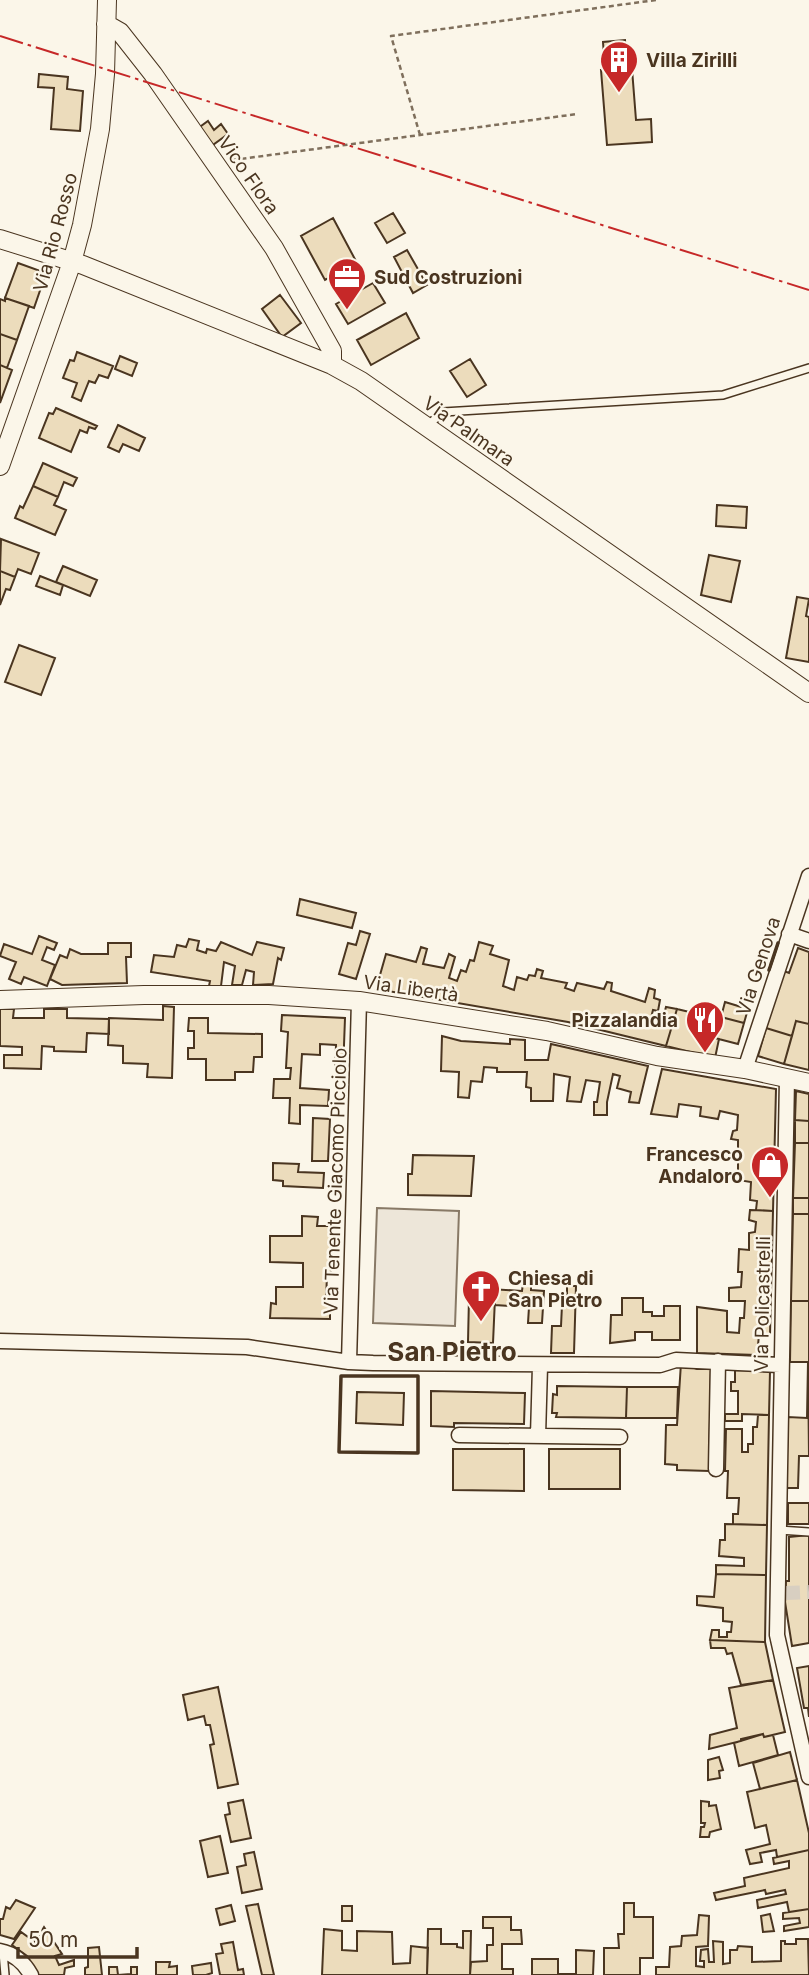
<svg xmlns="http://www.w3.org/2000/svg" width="809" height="1975" font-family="Inter,sans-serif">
  <rect width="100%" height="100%" fill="#fbf6e9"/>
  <!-- green -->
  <path fill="#ede6d9" stroke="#887966" stroke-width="2" d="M377 1208 459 1211 455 1326 373 1323Z"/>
  <!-- building -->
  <path fill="#ecdcbc" stroke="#4a3520" stroke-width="2" d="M625 40 627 69H632L636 120 651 119 652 142 607 145 601 70H605L603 42Z
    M39 74 68 77 67 89 83 91 80 131 51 129 54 88 38 87Z
    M208 121 214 130 221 124 228 134 210 147 197 129Z
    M393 213 405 233 387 243 375 223Z
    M333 218 357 263 325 280 301 236Z
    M407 250 427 285 413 293 394 257Z
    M18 263 46 273 34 308 5 298Z
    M373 283 385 303 348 324 336 304Z
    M280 295 301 323 282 337 262 309Z
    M5 298 29 306 17 340 0 334V299L5 301Z
    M406 313 419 338 371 365 357 340Z
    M0 334 17 340 7 368 0 365Z
    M77 352 113 366 108 378 99 375 95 383 89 381 81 401 72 397 77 383 63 378 70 360 74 361Z
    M120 356 137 363 132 376 115 369Z
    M470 359 486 385 467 397 450 371Z
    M0 365 12 370 0 403Z
    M56 408 97 426 95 429 89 427 87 433 80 430 71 452 39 438 49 413 53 414Z
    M118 425 145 438 139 451 123 444 119 452 108 447Z
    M43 463 77 478 73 486 64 482 58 497 33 486Z
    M33 486 58 497 54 505 66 510 55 535 15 518 20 506 23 508Z
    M717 505 747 507 746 528 716 526Z
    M1 539 39 553 31 574 18 569 15 577 0 571Z
    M709 555 740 561 731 602 701 595Z
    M63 566 97 580 90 596 56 582Z
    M0 571 15 577 10 590 6 589 0 605Z
    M40 576 63 585 60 595 36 586Z
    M797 597 809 599 806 616 809 617V662L786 658Z
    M19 645 55 658 41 695 5 682Z
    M300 899 356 913 352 928 297 915Z
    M360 931 370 934 356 979 339 974 348 943 356 945Z
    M39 936 57 943 54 950 47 947 42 960 55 965 47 986 24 977 21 984 9 979 16 962 0 956 4 944 32 954Z
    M189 939 199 941 197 950 206 953 207 949 216 951 221 942 252 955 257 942 284 948 281 960 278 958 273 984 253 985 254 972 246 970 242 985H232L235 966 224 962 221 986H209L210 981 151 972 154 955 174 957 177 945 186 947Z
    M479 942 493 946 490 954 509 960 503 986 514 990 517 977 527 980 529 975 535 976 537 969 543 971 541 978 567 983 565 988 574 991 577 983 604 989 607 982 612 983 611 991 645 1002 649 988 655 990 654 998 660 1000 658 1011 653 1010 651 1018 662 1021 666 1007 677 1009 666 1046 568 1022 376 989 386 954 416 962 421 947 427 949 423 964 444 968 449 954 455 957 449 978 457 981 461 970 466 972 470 960 474 961Z
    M108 943H131V957H126L127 983 62 985 50 979 60 955 67 958 70 949 81 954H108Z
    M798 948 809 952V1024L796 1021 792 1036 766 1028 784 971 789 973Z
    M725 1002 748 1009 744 1023 721 1017Z
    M163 1006 174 1007 172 1078 147 1077 148 1064 123 1063V1046L108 1045 109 1018 163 1020Z
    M0 1009H14L13 1018H44V1009H67V1018L109 1019V1034L87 1033 86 1052 54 1051V1047L42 1046 41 1069 4 1068V1055H22V1047L0 1046Z
    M677 1009 706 1016 704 1023 715 1025 711 1037 719 1039 715 1058 666 1046Z
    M282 1015 345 1018 343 1072H335L336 1045 320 1044V1055L302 1054 300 1088 329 1090 328 1106 300 1105V1124L289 1123 290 1098H273L274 1079H290L291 1068H286L288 1032 281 1031Z
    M717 1016 744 1023 738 1044 711 1037Z
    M189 1018H208V1033L262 1034V1057H254L253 1072H235V1080H206V1059H188V1048H194V1031H188Z
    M796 1021 809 1024V1070L784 1064Z
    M766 1028 792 1036 784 1064 758 1056Z
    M442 1036 461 1041 510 1044V1039L525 1040V1060H548L551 1044 648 1066 639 1103 629 1102 631 1092 617 1088 620 1076 613 1074 607 1102V1115H594V1102H597L600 1082 586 1080 581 1102 567 1101 570 1077 554 1074 553 1101H531V1088L526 1087 527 1072H497V1068L484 1067 482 1082 471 1081 469 1098 458 1097 459 1072 441 1071Z
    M662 1069 776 1089 773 1211 756 1210 757 1201 750 1200 751 1182 732 1179V1174L738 1173V1140L731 1139 733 1131 737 1130 738 1115 720 1111 718 1119 700 1116 701 1107 679 1104 677 1117 651 1114Z
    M796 1091 809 1094V1121L795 1120Z
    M313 1118 330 1119 328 1161H312Z
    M795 1120 809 1121V1143H795Z
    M795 1143H809V1198H793Z
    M413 1155 474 1156 471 1196 408 1195V1174H412Z
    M273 1163 299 1164 298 1172 324 1173 323 1188 283 1186V1181L273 1180Z
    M793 1198H809V1214H793Z
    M750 1210 773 1211 770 1335H759L757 1355 697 1353V1307L727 1311V1332L739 1333 740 1318H744L745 1301H729V1288L741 1287 742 1272H738L739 1249 749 1250V1233L755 1232 756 1222 749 1220Z
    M793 1214H809V1301H791Z
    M302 1216 318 1217 317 1226H332L331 1273H327L326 1303 330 1304V1319L270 1318 271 1303 276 1304V1287H303V1263L270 1262V1236H302Z
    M523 1283H531V1290L544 1291 542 1323H528L529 1307 495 1305V1298H490V1289L522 1291Z
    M567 1286H576L574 1353H551L552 1326H561L562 1305H567Z
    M474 1289H490V1298H495L493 1343 468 1342 469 1297H473Z
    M622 1298H643V1312H652V1316H664V1306H680V1340H652V1332H635V1340L610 1343 611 1315H622Z
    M791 1301H809V1362H790Z
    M808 1362 809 1456H799L798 1488H786L788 1417 807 1418Z
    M681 1363 697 1369H711L709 1471 677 1470V1465L665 1464 666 1425H677Z
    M735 1370 770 1371 769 1415 742 1414V1421H725V1414H738V1391H731V1382H735Z
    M557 1386 627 1387 626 1418 556 1417 557 1413H552L553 1394 557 1395Z
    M627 1387H678L677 1418H626Z
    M431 1391 525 1393 524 1424 454 1423V1427L431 1426Z
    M357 1392 404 1393 403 1425 356 1423Z
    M758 1415H769L767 1525 733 1524V1514H738L739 1498H727L728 1471H725L726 1429H742V1452H748V1444H753V1427H757Z
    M453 1449H524V1491L453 1490Z
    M549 1449H620V1489H549Z
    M788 1503H809V1524H788Z
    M725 1524 767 1525 766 1575 716 1574V1565L744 1566V1558L719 1556 720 1540H725Z
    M809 1535V1643L792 1646 785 1602 786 1581H789V1537Z
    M716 1574 766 1575 765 1642 710 1640 712 1630H719V1637H727V1632H731L732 1622 723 1621V1608L697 1605V1596L714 1597Z
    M710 1640 765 1642 773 1680 741 1685 732 1653 727 1654 725 1648H711Z
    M809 1666V1717L808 1708H804L797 1668Z
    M773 1680 785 1732 764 1737 763 1734 741 1739V1741L709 1749 710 1735 737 1728 729 1688Z
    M218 1687 238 1784 218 1788 210 1745 214 1744 210 1725H206L204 1716 188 1720 183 1695Z
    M763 1734 764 1737 773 1735 778 1755 739 1766 734 1743Z
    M790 1752 797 1780 760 1789 753 1763Z
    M719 1757 723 1770 719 1771 720 1778 708 1780V1760Z
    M797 1780 809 1833V1850L777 1857 776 1850 760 1853 762 1862 750 1864 746 1850 770 1844 766 1825 755 1828 747 1792Z
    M243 1800 251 1838 231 1842 225 1815 230 1814 228 1803Z
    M701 1801 709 1802V1806L716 1805 721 1829 710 1832 709 1837H700L701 1827H704L705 1823H701Z
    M220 1836 228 1873 208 1877 200 1841Z
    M809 1850V1909L789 1912 787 1902 758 1908 757 1900 786 1894 785 1890 766 1894 765 1890 716 1900 714 1893 745 1886 744 1878 789 1868V1861L774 1864 773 1858Z
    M254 1852 262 1889 242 1893 237 1867 246 1865 244 1854Z
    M16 1900 35 1908 14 1939 0 1935V1919H3L6 1907 10 1909Z
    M624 1903H634V1917H653V1958H640V1975H604V1948H619L618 1934H624Z
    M258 1904 274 1975H262L246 1906Z
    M231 1905 235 1921 220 1925 216 1909Z
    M342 1906H352V1921H342Z
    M809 1909V1927L784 1931V1926L800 1923 799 1918 783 1919V1913Z
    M770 1914 774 1931 763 1932 761 1916Z
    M699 1915 709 1916 708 1946 696 1947V1966L704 1967V1961H700L701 1950 708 1949 709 1962H714L713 1941 723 1942V1964L730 1963V1950H737L738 1946 752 1947V1962L781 1961V1941H785V1944H796V1939H808L809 1975H656V1967H669L670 1947 681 1946 682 1936 697 1935Z
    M483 1917H511V1930H521L522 1944H502V1969H513V1975H470L471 1962 487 1961V1945H493V1928H483Z
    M44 1927 62 1954 55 1956 59 1965 74 1960V1966L65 1968 64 1975H38L27 1956 12 1945 21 1932 35 1942Z
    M324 1929 342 1931V1950L357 1951V1931L392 1932 393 1964 410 1963 411 1946 428 1948 427 1975H322Z
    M428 1929H441V1944H457V1947L463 1948V1931H471L470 1975H427Z
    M233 1942 238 1970 243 1969 244 1975H220L216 1954 223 1953 221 1944Z
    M99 1947 102 1975H85V1968L88 1967V1948Z
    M576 1950 594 1951 593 1975H532V1959H558V1974H576Z
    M156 1962H170L169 1967 177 1966V1975H156Z
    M211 1963 212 1973 206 1975H193L192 1966Z
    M109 1967H117L118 1975 131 1974V1967H137V1975H109Z"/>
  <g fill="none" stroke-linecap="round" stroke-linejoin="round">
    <!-- minor-tunnel -->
    <path stroke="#d8cfc1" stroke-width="14" stroke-dasharray="14 7" stroke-linecap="butt" d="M786 1593 809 1592"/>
    <defs>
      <path id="service" d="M427 426 443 412 723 395 809 368
        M779 1530 809 1532
        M3 1952 5 1975"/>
      <path id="minor" d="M789 934 809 941
        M745 1069 809 876
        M787 1078 777 1635 809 1777
        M0 1341 247 1347 349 1362 373 1363 660 1365 676 1360 780 1365
        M349 1362 359 1001
        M459 1435 620 1437
        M538 1436 540 1366
        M716 1469 718 1361
        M0 1951C15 1954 24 1962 31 1975"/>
      <path id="tertiary" d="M106 24 120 32 153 74 274 248 332 351V365
        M0 239 83 265 332 365 361 381 809 693
        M0 466 72 262 82 225 100 129 105 74 107 0
        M0 1000 144 995H269L359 1001 547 1031 657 1056 745 1069 809 1083"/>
    </defs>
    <!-- service casing -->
    <use href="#service" stroke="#4a3520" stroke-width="10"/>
    <!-- minor casing -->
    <use href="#minor" stroke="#4a3520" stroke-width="17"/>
    <!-- tertiary casing -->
    <use href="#tertiary" stroke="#4a3520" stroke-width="20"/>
    <!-- path -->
    <path stroke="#7f6f5c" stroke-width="2.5" stroke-dasharray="5 3.5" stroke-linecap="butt" d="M420 135 391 36 656 0
      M233 160 577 114"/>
    <!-- service -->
    <use href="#service" stroke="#fbf6e9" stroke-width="7"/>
    <!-- minor -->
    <use href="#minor" stroke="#fbf6e9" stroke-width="14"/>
    <!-- tertiary -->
    <use href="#tertiary" stroke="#fbf6e9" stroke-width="18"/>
    <!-- wall -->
    <path stroke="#4a3520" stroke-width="3.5" d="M769 970 778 943
      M341 1376H418V1453L339 1452Z"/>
    <!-- power -->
    <path stroke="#c62828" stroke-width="2" stroke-dasharray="24 5 3.5 5" stroke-linecap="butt" d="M0 36 809 290"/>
  </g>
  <!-- icons -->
  <defs>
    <symbol id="building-pin" viewBox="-11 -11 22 30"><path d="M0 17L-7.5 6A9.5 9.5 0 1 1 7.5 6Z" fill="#c62828" stroke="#fbf6e9"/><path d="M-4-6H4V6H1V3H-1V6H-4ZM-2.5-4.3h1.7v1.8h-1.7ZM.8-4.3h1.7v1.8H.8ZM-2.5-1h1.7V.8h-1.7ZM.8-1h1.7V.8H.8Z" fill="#fff"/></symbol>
    <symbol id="office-pin" viewBox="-11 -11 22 30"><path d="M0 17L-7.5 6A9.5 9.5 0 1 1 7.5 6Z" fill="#c62828" stroke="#fbf6e9"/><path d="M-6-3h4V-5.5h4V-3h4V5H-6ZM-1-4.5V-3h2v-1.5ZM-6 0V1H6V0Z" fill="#fff"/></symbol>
    <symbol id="restaurant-pin" viewBox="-11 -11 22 30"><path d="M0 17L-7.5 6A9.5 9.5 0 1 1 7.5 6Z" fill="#c62828" stroke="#fbf6e9"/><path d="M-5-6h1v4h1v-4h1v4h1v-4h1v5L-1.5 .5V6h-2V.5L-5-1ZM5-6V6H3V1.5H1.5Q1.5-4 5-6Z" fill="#fff"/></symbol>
    <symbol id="shop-pin" viewBox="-11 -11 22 30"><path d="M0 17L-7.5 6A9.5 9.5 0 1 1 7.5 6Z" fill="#c62828" stroke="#fbf6e9"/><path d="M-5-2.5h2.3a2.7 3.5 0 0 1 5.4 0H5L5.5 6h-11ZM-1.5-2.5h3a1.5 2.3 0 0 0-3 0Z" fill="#fff"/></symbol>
    <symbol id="church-pin" viewBox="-11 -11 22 30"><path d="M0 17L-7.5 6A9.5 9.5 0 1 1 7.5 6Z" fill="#c62828" stroke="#fbf6e9"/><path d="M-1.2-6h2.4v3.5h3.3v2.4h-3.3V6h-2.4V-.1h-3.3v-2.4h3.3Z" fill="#fff"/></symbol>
  </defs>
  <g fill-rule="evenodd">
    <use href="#building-pin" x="597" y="38" width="44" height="60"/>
    <use href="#office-pin" x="325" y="255" width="44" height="60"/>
    <use href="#restaurant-pin" x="683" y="998" width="44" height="60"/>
    <use href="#shop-pin" x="748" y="1143" width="44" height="60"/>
    <use href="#church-pin" x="459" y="1267" width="44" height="60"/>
  </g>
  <g text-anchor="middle" stroke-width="5" stroke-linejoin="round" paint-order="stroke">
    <!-- poi labels -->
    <g font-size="19" font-weight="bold" fill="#4a3520" stroke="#fbf6e9" text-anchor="start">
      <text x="646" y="67">Villa Zirilli</text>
      <text x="374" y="284">Sud Costruzioni</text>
      <text x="678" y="1027" text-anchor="end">Pizzalandia</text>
      <text x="743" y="1161" text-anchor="end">Francesco<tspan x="743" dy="22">Andaloro</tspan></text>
      <text x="508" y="1285">Chiesa di<tspan x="508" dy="22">San Pietro</tspan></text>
    </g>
    <!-- street labels -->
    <g font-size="19" fill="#4a3520" stroke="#fbf6e9">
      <text transform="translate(249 175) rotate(55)" y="7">Vico Flora</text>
      <text transform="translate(55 232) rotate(-75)" y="7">Via Rio Rosso</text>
      <text transform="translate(469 431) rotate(35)" y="7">Via Palmara</text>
      <text transform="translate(758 966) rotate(-72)" y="7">Via Genova</text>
      <text transform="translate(411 988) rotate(8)" y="7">Via Libertà</text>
      <text transform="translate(335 1181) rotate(-88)" y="7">Via Tenente Giacomo Picciolo</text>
      <text transform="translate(762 1304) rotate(-89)" y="7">Via Policastrelli</text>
    </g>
    <!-- district labels -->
    <g font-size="26" font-weight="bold" fill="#4a3520" stroke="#fbf6e9">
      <text x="452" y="1361">San Pietro</text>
    </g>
  </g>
  <!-- scale -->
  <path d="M18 1947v10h119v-10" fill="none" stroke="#4a3520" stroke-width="3.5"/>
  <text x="28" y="1947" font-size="21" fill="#4a3520" stroke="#fbf6e9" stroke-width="5" paint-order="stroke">50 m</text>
</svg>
